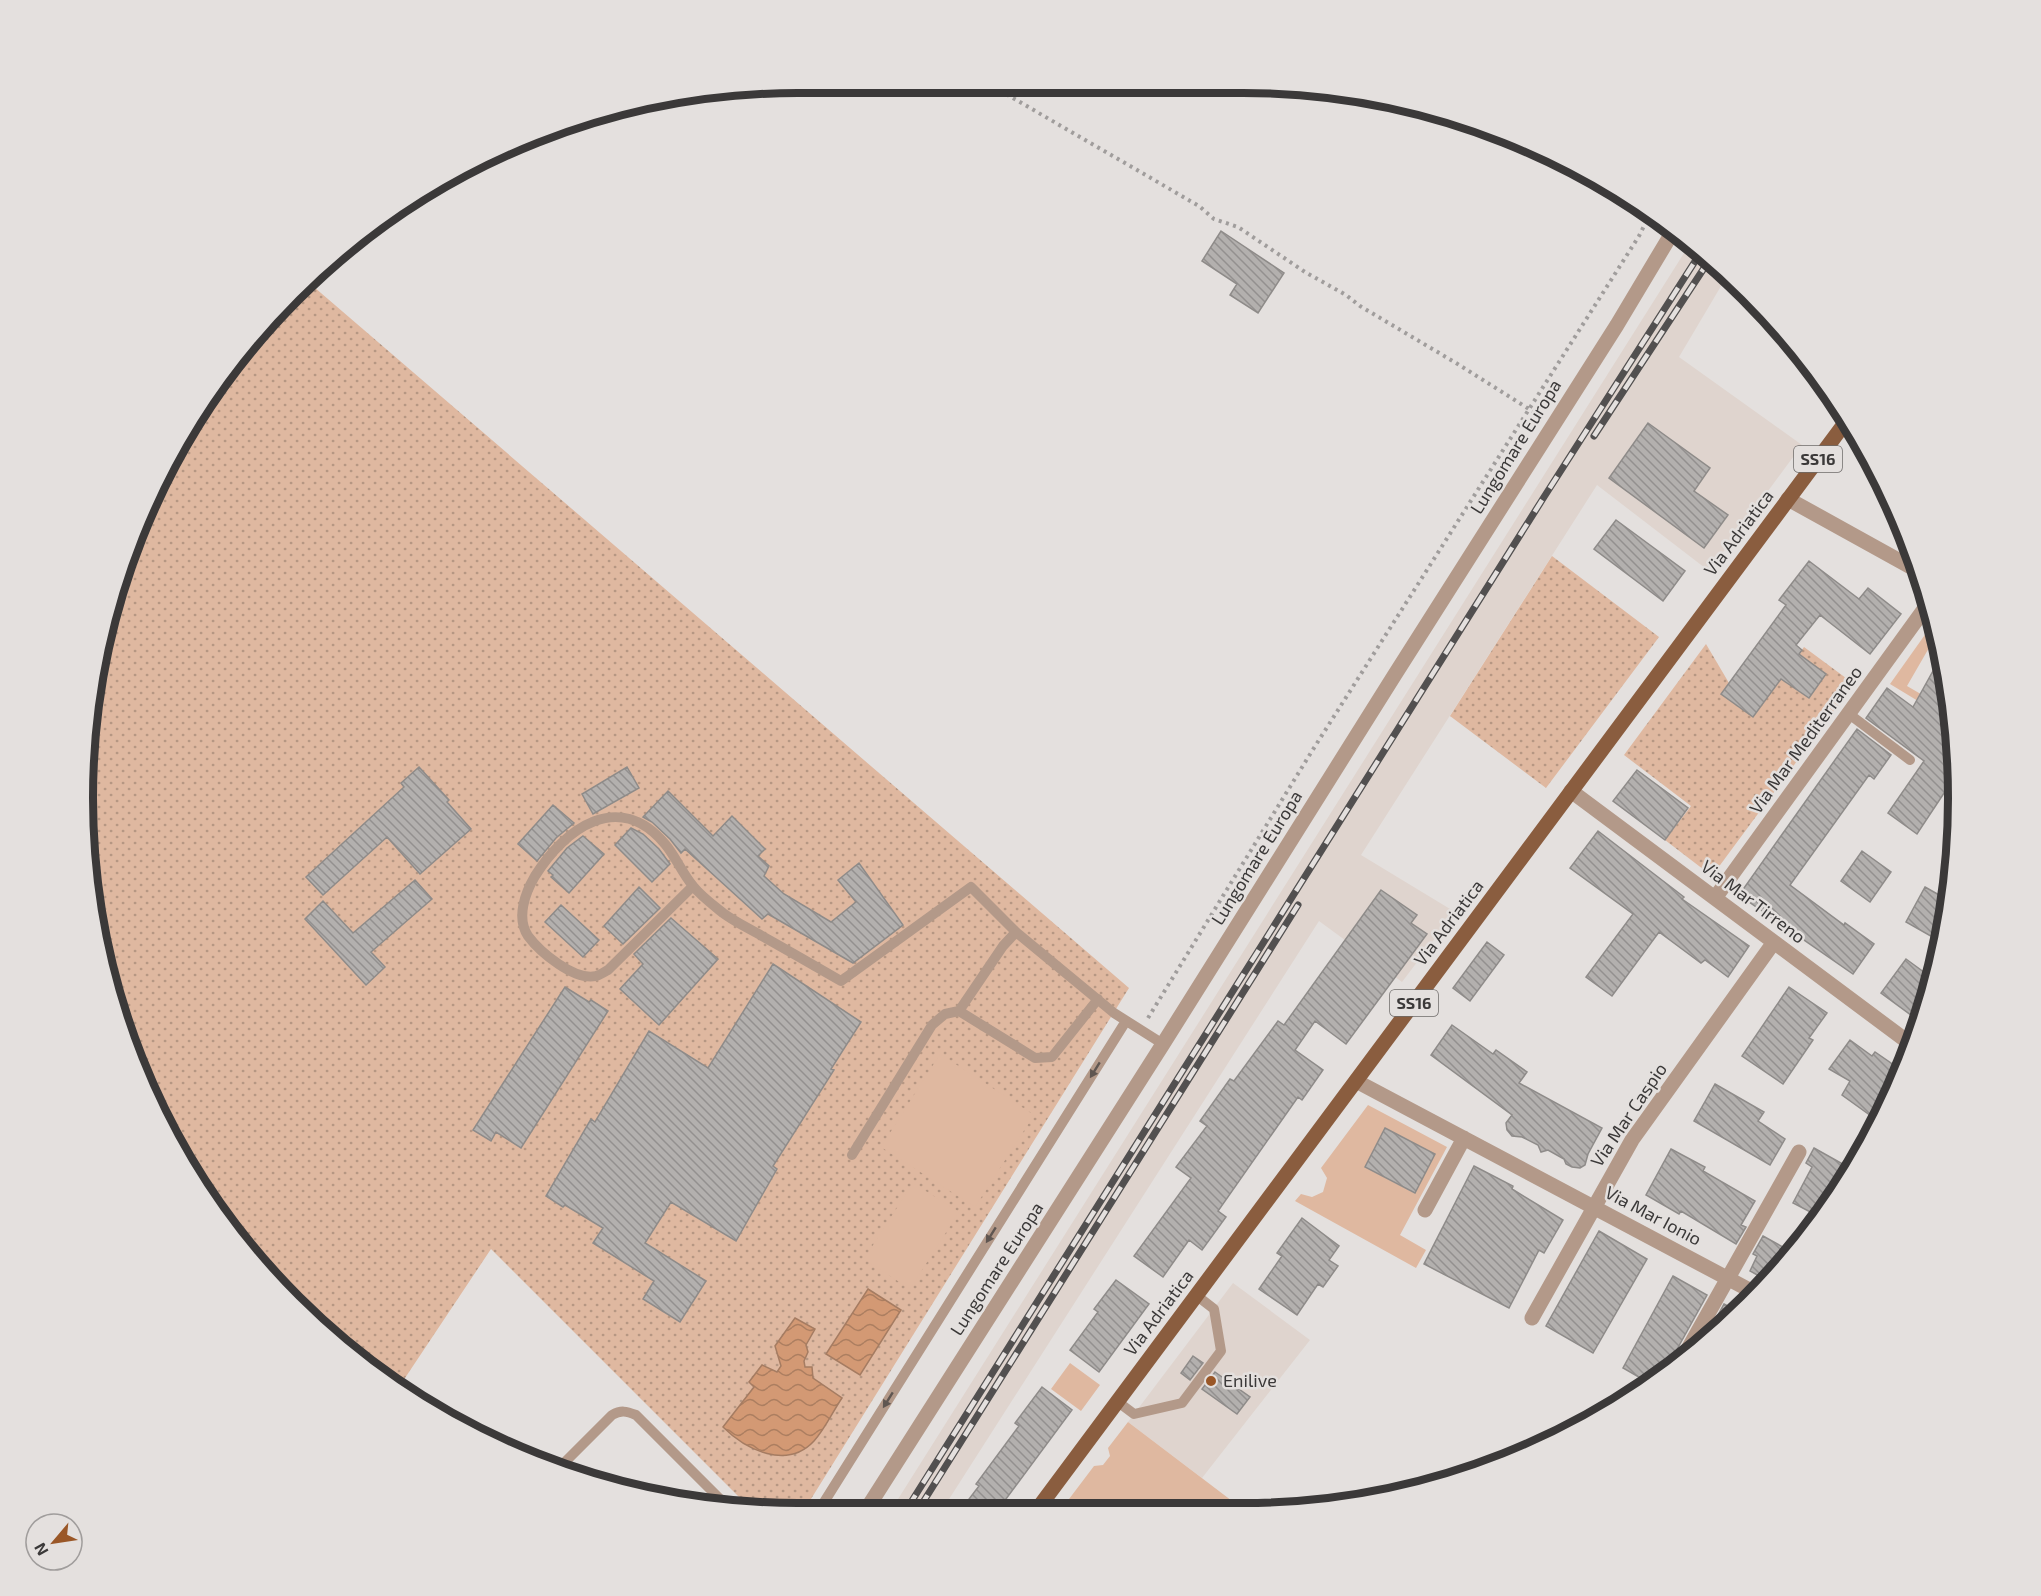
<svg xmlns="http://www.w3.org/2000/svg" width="2041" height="1596" font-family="'Exo 2',sans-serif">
  <defs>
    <pattern id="grass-dots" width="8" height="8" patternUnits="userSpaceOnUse" patternTransform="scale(1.5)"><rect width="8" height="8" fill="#dfb8a0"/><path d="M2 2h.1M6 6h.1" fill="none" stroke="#b69783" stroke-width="1.8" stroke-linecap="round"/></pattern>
    <pattern id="water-waves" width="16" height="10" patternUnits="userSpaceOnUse" patternTransform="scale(1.5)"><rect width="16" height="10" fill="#d39974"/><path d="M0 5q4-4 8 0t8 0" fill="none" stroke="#ac7e60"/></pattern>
    <pattern id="building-back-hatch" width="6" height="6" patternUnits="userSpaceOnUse" patternTransform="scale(1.5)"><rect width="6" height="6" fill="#b3b0ae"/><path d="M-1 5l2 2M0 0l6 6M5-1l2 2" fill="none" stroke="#93908f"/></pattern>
  </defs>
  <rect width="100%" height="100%" fill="#e4e0de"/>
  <!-- built -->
  <path fill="#dfd4ce" d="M1691 242 1727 276 1679 357 1802 445 1709 571 1597 485 1361 855 1455 912 1402 982 1319 921 944 1507H893Z
    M1233 1283 1310 1340 1202 1478 1128 1422Z"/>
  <!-- grass -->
  <path fill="url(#grass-dots)" d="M307 281 1129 988 806 1507H749L491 1249 397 1390 292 1304 203 1195 120 1028 96 937 83 798 107 613 178 441 292 292Z
    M1552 556 1659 637 1546 788 1450 716Z
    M1706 644 1729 683 1722 694 1753 717 1804 647 1854 684 1712 876 1665 840 1691 806 1624 755Z"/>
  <!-- garden -->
  <path fill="#dfb8a0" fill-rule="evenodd" d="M1934 622 1937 634 1907 686 1950 711 1951 721 1890 684Z
    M940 1054 1034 1115 975 1207 881 1147Z
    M1368 1105 1447 1147 1400 1235 1426 1250 1416 1268 1295 1201 1301 1194 1312 1197 1323 1192 1327 1178 1321 1168ZM1385 1128 1435 1154 1414 1193 1365 1167Z
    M913 1183 959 1212 910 1289 864 1259Z
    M1070 1363 1100 1385 1081 1411 1051 1389Z
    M1128 1422 1240 1507H1063L1094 1466 1103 1465 1110 1456 1108 1448Z"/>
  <!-- water -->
  <path fill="url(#water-waves)" stroke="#a57c62" stroke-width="1.5" d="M868 1289 901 1310 860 1375 826 1354Z
    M795 1318 815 1329 806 1345 808 1352 804 1361 805 1367H812L813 1378 842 1398C833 1411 825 1429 814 1441 787 1470 746 1450 723 1427L754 1387 749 1382 762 1365 777 1372 781 1366 775 1346Z"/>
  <!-- building -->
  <path fill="url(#building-back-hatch)" stroke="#8e8b89" stroke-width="1.5" d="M1221 231 1284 273 1258 313 1230 295 1237 284 1202 261Z
    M1648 423 1710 468 1694 491 1728 515 1704 548 1609 478Z
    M1616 520 1685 571 1663 601 1594 549Z
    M1809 561 1859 599 1868 588 1901 614 1870 654 1820 615 1796 645 1802 650 1799 654 1826 674 1809 698 1781 679 1753 717 1721 694 1786 605 1779 600Z
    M1943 653 1956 775 1917 834 1888 813 1924 761 1866 718 1887 688 1913 707Z
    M1857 729 1891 755 1874 779 1869 775 1790 885 1844 925 1845 923 1874 944 1853 974 1739 895Z
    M419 767 449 800 447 802 471 829 420 874 387 837 323 895 306 877 404 787 401 783Z
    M627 767 639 788 593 814 582 794Z
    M1637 770 1688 808 1665 840 1613 801Z
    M668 791 713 836 732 816 765 849 758 856 769 866 764 876 784 894 831 922 856 902 838 880 859 863 903 925 853 963 768 914 762 919 685 849 681 853 670 839 652 822 643 817Z
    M553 805 574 823 556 838 537 861 518 844Z
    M631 828 643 834 659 849 670 864 652 882 615 845Z
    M1598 831 1684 897 1682 899 1749 946 1728 977 1705 960 1701 963 1659 932 1612 996 1586 977 1633 914 1570 868Z
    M583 836 604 854 569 893 551 877 553 875 548 871 567 848Z
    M1862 851 1891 872 1870 902 1841 881Z
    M415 880 432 899 371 952 385 967 366 985 305 919 323 901 353 933Z
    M639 887 660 908 623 944 604 926Z
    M1925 887 1948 900 1943 943 1906 922Z
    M1381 890 1417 915 1411 923 1427 934 1346 1044 1315 1021 1295 1050 1323 1070 1302 1100 1298 1097 1218 1211 1226 1217 1202 1250 1189 1240 1163 1277 1134 1256 1191 1178 1176 1167 1207 1126 1200 1121 1230 1079 1234 1081 1278 1021 1284 1025Z
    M561 905 599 940 583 957 545 922Z
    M671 918 718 959 659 1025 620 989 643 964 634 954Z
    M1487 942 1504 955 1470 1001 1453 988Z
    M1906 959 1932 978 1919 1021 1881 993Z
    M773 964 861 1022 831 1069 834 1070 773 1166 777 1169 736 1241 671 1202 645 1243 706 1281 680 1322 643 1299 654 1281 593 1243 603 1228 565 1205 563 1207 546 1196 591 1119 595 1122 649 1031 708 1068Z
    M565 987 589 1002 591 1000 608 1011 521 1148 496 1132 491 1141 473 1130Z
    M1789 987 1827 1013 1809 1038 1813 1040 1783 1084 1742 1056Z
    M1452 1025 1493 1054 1496 1050 1527 1072 1519 1083 1602 1128 1588 1154 1585 1165 1580 1168 1572 1167 1566 1164 1564 1159 1548 1150 1541 1152 1538 1145 1522 1137 1512 1136 1507 1130 1506 1123 1512 1115 1431 1055Z
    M1850 1040 1872 1056 1875 1052 1904 1072 1878 1121 1842 1095 1850 1081 1829 1069Z
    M1715 1084 1764 1112 1758 1121 1785 1139 1770 1165 1694 1121Z
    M1385 1128 1435 1154 1415 1193 1365 1167Z
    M1814 1148 1850 1168 1838 1196 1820 1217 1793 1203 1812 1167 1806 1163Z
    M1671 1149 1705 1167 1703 1171 1755 1201 1741 1225 1746 1227 1736 1244 1681 1211 1679 1214 1646 1195Z
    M1474 1166 1513 1186 1512 1189 1563 1220 1544 1253 1539 1250 1509 1308 1424 1264Z
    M1302 1218 1339 1246 1329 1260 1338 1266 1323 1287 1318 1284 1297 1315 1259 1289 1282 1256 1277 1253Z
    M1599 1231 1647 1259 1593 1353 1546 1326Z
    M1763 1236 1792 1252 1768 1281 1750 1271 1757 1256 1753 1254Z
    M1673 1276 1707 1295 1675 1353 1673 1359 1676 1364 1651 1384 1623 1368Z
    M1116 1280 1149 1304 1099 1372 1070 1350 1098 1312 1094 1309Z
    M1724 1304 1739 1312 1704 1341Z
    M1193 1356 1203 1363 1190 1380 1181 1373Z
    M1215 1372 1250 1397 1237 1414 1202 1389Z
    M1042 1387 1072 1410 1000 1507H963L979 1486 976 1484 1019 1426 1015 1423Z"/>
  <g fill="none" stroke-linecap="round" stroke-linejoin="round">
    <!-- path -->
    <path stroke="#a09d9c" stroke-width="4" stroke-dasharray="3 4.5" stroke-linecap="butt" d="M987 83 1199 206 1214 219 1238 227 1305 272 1346 295 1360 306 1456 363 1540 416
      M1148 1018 1312 751 1639 236 1651 212"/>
    <!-- service -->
    <path stroke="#b39989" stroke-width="10" d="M1849 714 1910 760
      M693 886 608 970C604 972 600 975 596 976 574 981 540 952 528 936 516 918 525 893 535 876 565 828 619 789 665 844 676 857 682 873 693 886 701 896 713 905 723 913 735 922 750 929 762 936 789 951 815 966 841 981L971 887 1016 932 1114 1013 1163 1044
      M959 1011 1003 946 1016 932
      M852 1155 932 1025 945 1014 959 1011 1035 1058 1052 1057 1098 999
      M1118 1402 1134 1414 1182 1403 1221 1351 1214 1309 1196 1295
      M557 1470 612 1415C621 1410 626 1411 636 1415L728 1507
      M821 1507 1126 1021"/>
    <!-- minor -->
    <path stroke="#b39989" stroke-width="15" d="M1788 499 1918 571
      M1571 791 1912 1045
      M1715 898 1928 604
      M1356 1081 1757 1294
      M1425 1210 1464 1138
      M1532 1318 1632 1140 1774 942
      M1683 1358 1799 1152
      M868 1507 1163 1044 1394 676 1617 325 1675 228"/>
    <!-- primary -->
    <path stroke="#8a5d3f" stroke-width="15" d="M1039 1507 1848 419"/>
    <defs>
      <path id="rail" d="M1594 436 1710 259
        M908 1507 1544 497 1701 252
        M920 1507 1298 905"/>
    </defs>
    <!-- rail casing -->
    <use href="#rail" stroke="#525050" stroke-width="7"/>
    <!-- rail -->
    <use href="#rail" stroke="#e4e0de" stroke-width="4.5" stroke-dasharray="14" stroke-linecap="butt"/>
  </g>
  <!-- one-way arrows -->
  <defs><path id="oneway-solid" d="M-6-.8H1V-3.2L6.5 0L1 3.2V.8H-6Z" transform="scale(1.5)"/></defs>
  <g fill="#5f5651">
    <use href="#oneway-solid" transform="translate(1095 1070) rotate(122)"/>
    <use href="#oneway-solid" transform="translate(991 1235) rotate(122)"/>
    <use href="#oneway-solid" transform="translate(888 1400) rotate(122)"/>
  </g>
  <!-- markers -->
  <circle fill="#9a5727" stroke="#e4e0de" stroke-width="2" cx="1211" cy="1381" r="6"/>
  <g text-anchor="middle" stroke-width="5" stroke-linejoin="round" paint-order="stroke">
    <!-- shield labels -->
    <g fill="#e4e0de" stroke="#6e6b6a" stroke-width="1.5">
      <rect x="1794" y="446" width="48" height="26" rx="4.5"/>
      <rect x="1390" y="990" width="48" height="26" rx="4.5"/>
    </g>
    <g font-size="16" font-weight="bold" fill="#3b3939">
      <text x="1818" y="465">SS16</text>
      <text x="1414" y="1009">SS16</text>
    </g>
    <!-- street labels -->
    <g font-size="18" fill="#3b3939" stroke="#e4e0de">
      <text transform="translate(1516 447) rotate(-58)" y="6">Lungomare Europa</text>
      <text transform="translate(1739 533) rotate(-53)" y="6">Via Adriatica</text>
      <text transform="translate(1806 740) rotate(-54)" y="6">Via Mar Mediterraneo</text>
      <text transform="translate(1257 858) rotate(-58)" y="6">Lungomare Europa</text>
      <text transform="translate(1753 902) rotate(37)" y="6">Via Mar Tirreno</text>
      <text transform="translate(1449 923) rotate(-53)" y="6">Via Adriatica</text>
      <text transform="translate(1629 1115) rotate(-56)" y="6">Via Mar Caspio</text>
      <text transform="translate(1653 1216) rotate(28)" y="6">Via Mar Ionio</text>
      <text transform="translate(997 1269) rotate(-57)" y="6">Lungomare Europa</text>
      <text transform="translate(1159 1313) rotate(-53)" y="6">Via Adriatica</text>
    </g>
    <!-- poi labels -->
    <g font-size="18" fill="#3b3939" stroke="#e4e0de" text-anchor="start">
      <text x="1223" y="1387">Enilive</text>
    </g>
  </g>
  <!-- crop -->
  <path d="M0 0H2041V1596H0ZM798 93H1243A705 705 0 0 1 1948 798V798A705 705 0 0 1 1243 1503H798A705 705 0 0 1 93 798V798A705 705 0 0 1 798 93Z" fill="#e4e0de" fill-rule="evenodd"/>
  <path fill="none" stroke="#3b3939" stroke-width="8" d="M798 93H1243A705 705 0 0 1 1948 798V798A705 705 0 0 1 1243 1503H798A705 705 0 0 1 93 798V798A705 705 0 0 1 798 93Z"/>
  <!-- north arrow -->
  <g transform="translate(54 1542) rotate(241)"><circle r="28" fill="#e4e0de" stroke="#a09d9c" stroke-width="1.5"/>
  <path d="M0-4.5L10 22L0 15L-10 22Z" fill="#9a5727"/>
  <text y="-9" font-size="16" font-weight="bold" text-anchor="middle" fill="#3b3939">N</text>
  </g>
</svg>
